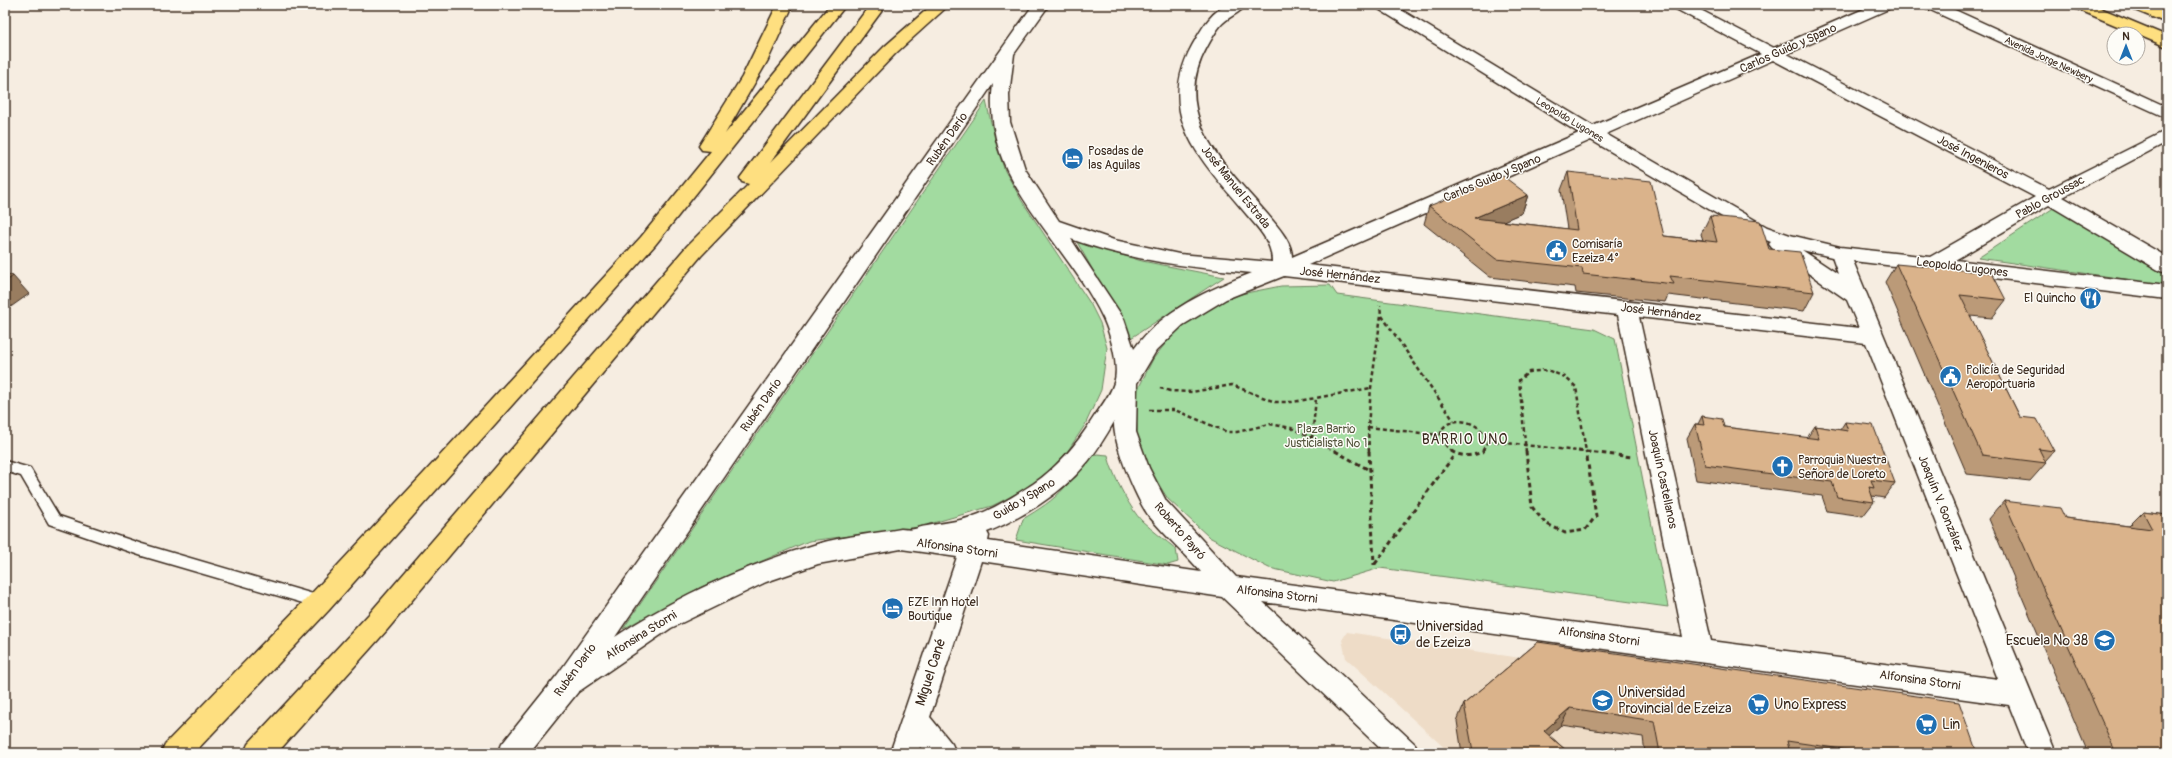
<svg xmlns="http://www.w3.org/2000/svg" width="2172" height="758" font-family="Pangolin,sans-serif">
  <rect width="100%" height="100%" fill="#f6ede1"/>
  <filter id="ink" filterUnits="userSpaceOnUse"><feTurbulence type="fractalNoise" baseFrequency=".025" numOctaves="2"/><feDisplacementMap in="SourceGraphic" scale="8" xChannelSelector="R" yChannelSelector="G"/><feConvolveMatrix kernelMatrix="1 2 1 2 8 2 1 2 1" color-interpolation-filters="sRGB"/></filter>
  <g filter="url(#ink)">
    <!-- built -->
    <path fill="#eedcc7" d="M1347 632 1568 665 1965 753H1450L1346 658 1342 640Z"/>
    <!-- green -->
    <path fill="#a2dba0" stroke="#6e825f" d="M986 101 997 148 1005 171 1022 201 1090 303 1100 323 1107 348 1101 390 1085 425 1067 452 1045 475 1024 490 992 506 919 527 809 541 701 587 623 629Z
      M2055 207 2167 274V285L1978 258Z
      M1077 242 1142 261 1224 277 1131 338Z
      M1330 285 1337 295 1594 329 1615 339 1668 607 1380 568 1333 582 1269 568 1209 537 1168 499 1145 463 1137 435 1136 393 1153 359 1177 329 1207 307 1236 295 1281 286Z
      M1097 454 1108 455C1111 472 1130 509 1142 521 1153 531 1165 540 1176 549L1178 562 1168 565 1016 540 1023 519C1039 509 1053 501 1065 487 1075 475 1083 460 1097 454Z"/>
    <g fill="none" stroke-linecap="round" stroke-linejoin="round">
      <defs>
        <path id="lane" d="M5 461 30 468 59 516 142 544 320 596 325 598 327 602 325 606 320 608 142 556 49 524 21 476 5 471Z"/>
        <path id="street" d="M1033 5H1049L1014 54 1009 95 1010 122 1025 169 1059 221 1114 240 1179 254 1272 262C1272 242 1259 229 1247 215 1201 159 1150 113 1197 37 1204 25 1213 10 1228 5 1232 3 1241 5 1246 5 1239 14 1227 17 1220 26 1215 32 1211 40 1207 47 1168 116 1227 167 1268 215 1278 227 1292 242 1292 257L1579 133 1377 8 1374 5H1393L1593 126 1761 54 1674 8 1671 5H1691L1774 48 1873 5H1894L1891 8 1787 54 2049 189 2167 130V142L2063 197 2167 257V273L2160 271 2049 205 1955 260 2167 285V299L1853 261 2056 753H2028L2009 705 1263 602 1415 744 1419 753H1385L1222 597 981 561 930 717 952 744 956 753H925L920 747 918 753H890L957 557 901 549 818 564 766 582 671 628 578 692 529 753H498L502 744 558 674ZM1773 60 2035 197 1930 257 1840 247 1790 235 1767 227 1606 134ZM993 84C989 112 995 145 1007 170 1033 222 1078 266 1103 318 1110 333 1120 367 1114 383 1110 396 1099 409 1092 420 1076 445 1058 467 1033 484 1014 496 993 510 971 517 957 522 941 523 927 526 913 528 916 531 901 529 873 534 844 536 817 544 746 565 677 596 615 637ZM1591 140 1753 235 1771 242 1769 244 1772 248 1847 300 1859 328 1308 265ZM1071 239C1132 261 1188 267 1252 273 1208 290 1162 310 1134 349L1124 319ZM1802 250 1832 257 1838 274ZM1284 276 1618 315 1683 637 1236 577 1166 501 1149 468 1136 432 1137 383 1156 351 1183 325 1226 299ZM1639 317 1866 343 1998 679 1711 641ZM1114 422C1113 443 1136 499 1149 516 1165 536 1185 553 1201 572L988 541 989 536 987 532C1020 519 1062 493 1084 466 1096 453 1105 437 1114 422Z
          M1923 5H1944L2167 107V118L1926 8Z"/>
        <path id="highway" d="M777 5H793L768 60 725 134 830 5H846L655 245 329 610 194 753H161L165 744 311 594 425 472 641 237 711 151 702 150 699 146 742 77Z
          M870 5H886L770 163 884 47 932 5H949L896 53 701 256 387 630 277 753H244L248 744 369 614 687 246 749 184 742 182 740 178Z
          M2072 5H2093L2167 36V47L2075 8Z
          M2127 5H2149L2167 12V23L2130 8Z"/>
      </defs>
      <!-- lane casing -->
      <use href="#lane" stroke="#3b2a1e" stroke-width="3"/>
      <!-- street casing -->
      <use href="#street" stroke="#3b2a1e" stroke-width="3"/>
      <!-- highway casing -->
      <use href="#highway" stroke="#3b2a1e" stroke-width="3"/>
      <!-- path-far1 -->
      <path stroke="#3b2a1e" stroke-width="2.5" stroke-dasharray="4 3" stroke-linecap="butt" d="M1382 316 1454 421
        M1160 388 1170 391 1192 392 1232 385 1275 402H1292L1316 398
        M1149 410H1175L1227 432H1237L1270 424 1291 428 1312 438
        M1368 427 1439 435
        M1488 441 1587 452
        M1337 452 1312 438 1316 398 1371 388
        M1369 452 1368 427 1371 388 1381 315 1380 305
        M1453 452C1417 425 1472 404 1488 441L1482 452
        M1526 452 1519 380 1529 372 1547 370 1565 377 1576 387 1586 452"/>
      <!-- path -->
      <path stroke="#3b2a1e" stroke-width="3" stroke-dasharray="4.5 3.5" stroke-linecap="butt" d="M1335 451 1371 471
        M1369 451 1374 565
        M1451 451C1463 458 1473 456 1484 451
        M1526 451 1532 507 1545 523 1565 533 1585 530 1596 516 1586 451
        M1578 451 1633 457
        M1375 564 1455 454"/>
      <!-- lane -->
      <use href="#lane" fill="#fdfcf7" fill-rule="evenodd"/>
      <!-- street -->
      <use href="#street" fill="#fdfcf7" fill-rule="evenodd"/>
      <!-- highway -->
      <use href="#highway" fill="#fedf80" fill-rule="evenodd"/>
    </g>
    <!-- wall -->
    <path fill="#bb9a78" stroke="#3b2a1e" d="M1568 172 1664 236 1703 240 1701 234 1710 216 1769 249 1814 292 1804 311 1668 295 1665 302 1576 293 1575 287 1490 277 1424 224 1429 206 1528 195 1522 213 1502 221 1567 229 1561 190Z
      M1896 264 2006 300 1992 318 1970 316 2020 417 2054 451 2045 461 2046 463 2030 481 1967 474 1885 282Z
      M1702 416 1724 427 1807 438 1815 426 1840 430 1845 422 1895 483 1884 498 1872 496 1874 502 1863 516 1827 511 1822 496 1696 480 1687 438 1695 424H1698Z
      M2004 501 2065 518 2129 526 2143 512 2167 515V753H2088L1989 519Z
      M1538 642 1977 753H1645L1643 737 1561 725 1549 735 1569 753H1462L1457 721 1464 704Z"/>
    <!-- shaded-wall -->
    <path fill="#997d61" stroke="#3b2a1e" d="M1528 195 1522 213 1468 236 1474 218Z
      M13 276 29 294 5 311V282Z
      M1570 708 1561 725 1535 748 1544 731Z"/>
    <!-- building -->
    <path fill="#dab38b" stroke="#3b2a1e" d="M1568 172 1651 181 1664 236 1717 242 1710 216 1760 221 1769 249 1800 252 1814 292 1670 276 1674 284 1583 274 1582 268 1496 259 1429 206 1503 176 1528 195 1474 218 1577 230Z
      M1896 264 1992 273 2006 300 1960 295 2020 417 2037 419 2054 451 2039 449 2046 463 1982 455Z
      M5 273 13 276 5 282Z
      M1702 416 1722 419 1724 427 1819 439 1815 426 1848 431 1845 422 1873 425 1895 483 1871 480 1874 488 1869 487 1874 502 1837 497 1832 482 1705 465 1695 424 1704 425Z
      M2004 501 2060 508 2065 518 2152 529 2143 512 2167 515V753H2116Z
      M1538 642 1959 702 1977 753H1869L1787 741 1790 753H1660L1654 721 1570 708 1544 731 1569 753H1475L1473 751 1464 704Z"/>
  </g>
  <!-- icons -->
  <defs>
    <symbol id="hotel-disc" viewBox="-11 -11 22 22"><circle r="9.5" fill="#1f6fb2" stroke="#fdfcf7"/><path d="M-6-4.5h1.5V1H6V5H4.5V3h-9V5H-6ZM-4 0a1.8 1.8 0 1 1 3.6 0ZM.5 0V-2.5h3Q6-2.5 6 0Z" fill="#fff"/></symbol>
    <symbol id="civic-disc" viewBox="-11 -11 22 22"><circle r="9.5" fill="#1f6fb2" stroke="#fdfcf7"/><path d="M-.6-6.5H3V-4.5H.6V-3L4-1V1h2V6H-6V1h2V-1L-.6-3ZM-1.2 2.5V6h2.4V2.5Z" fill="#fff"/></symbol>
    <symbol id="restaurant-disc" viewBox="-11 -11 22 22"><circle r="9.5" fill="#1f6fb2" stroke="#fdfcf7"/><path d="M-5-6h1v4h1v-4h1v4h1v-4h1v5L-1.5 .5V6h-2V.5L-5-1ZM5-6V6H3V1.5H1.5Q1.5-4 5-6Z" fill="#fff"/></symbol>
    <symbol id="church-disc" viewBox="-11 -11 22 22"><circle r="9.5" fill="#1f6fb2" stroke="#fdfcf7"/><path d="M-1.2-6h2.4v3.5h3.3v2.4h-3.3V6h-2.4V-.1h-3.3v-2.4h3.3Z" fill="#fff"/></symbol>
    <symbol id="bus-disc" viewBox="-11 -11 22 22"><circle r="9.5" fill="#1f6fb2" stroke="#fdfcf7"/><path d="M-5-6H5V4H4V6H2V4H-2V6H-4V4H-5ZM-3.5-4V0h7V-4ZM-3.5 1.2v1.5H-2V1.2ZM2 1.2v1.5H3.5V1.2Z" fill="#fff"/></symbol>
    <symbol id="school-disc" viewBox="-11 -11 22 22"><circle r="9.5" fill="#1f6fb2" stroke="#fdfcf7"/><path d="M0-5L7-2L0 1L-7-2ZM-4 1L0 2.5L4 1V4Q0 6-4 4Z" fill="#fff"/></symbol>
    <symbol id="university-disc" viewBox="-11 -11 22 22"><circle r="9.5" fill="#1f6fb2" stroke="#fdfcf7"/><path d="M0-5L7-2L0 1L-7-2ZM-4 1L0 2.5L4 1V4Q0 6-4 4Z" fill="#fff"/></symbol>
    <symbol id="supermarket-disc" viewBox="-11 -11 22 22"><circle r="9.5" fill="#1f6fb2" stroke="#fdfcf7"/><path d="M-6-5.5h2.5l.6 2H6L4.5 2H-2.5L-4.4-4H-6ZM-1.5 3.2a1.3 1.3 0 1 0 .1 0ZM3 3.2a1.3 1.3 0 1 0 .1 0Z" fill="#fff"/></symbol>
  </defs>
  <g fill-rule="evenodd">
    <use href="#hotel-disc" x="1060" y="146" width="25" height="25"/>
    <use href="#civic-disc" x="1544" y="238" width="25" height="25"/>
    <use href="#restaurant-disc" x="2078" y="286" width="25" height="25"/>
    <use href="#civic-disc" x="1938" y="364" width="25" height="25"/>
    <use href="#church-disc" x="1770" y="454" width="25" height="25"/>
    <use href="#hotel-disc" x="880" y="596" width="25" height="25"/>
    <use href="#bus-disc" x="1388" y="622" width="25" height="25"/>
    <use href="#school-disc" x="2092" y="628" width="25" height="25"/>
    <use href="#university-disc" x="1590" y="688" width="25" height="25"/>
    <use href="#supermarket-disc" x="1746" y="692" width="25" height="25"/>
    <use href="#supermarket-disc" x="1914" y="712" width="25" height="25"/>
  </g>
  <g text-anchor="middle" stroke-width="3" stroke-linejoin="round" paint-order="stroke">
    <!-- far-street labels -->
    <g font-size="10" fill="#3b2a1e" stroke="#fdfcf7">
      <text transform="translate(2049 59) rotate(25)" y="4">Avenida Jorge Newbery</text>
      <text transform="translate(1570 119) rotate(31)" y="4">Leopoldo Lugones</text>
    </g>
    <!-- street labels -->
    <g font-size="12" fill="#3b2a1e" stroke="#fdfcf7">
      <text transform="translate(1788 48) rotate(-24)" y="4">Carlos Guido y Spano</text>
      <text transform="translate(947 139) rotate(-55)" y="4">Rubén Darío</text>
      <text transform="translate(1973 157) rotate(28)" y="4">José Ingenieros</text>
      <text transform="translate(1492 178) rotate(-23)" y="4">Carlos Guido y Spano</text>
      <text transform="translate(1236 187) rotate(51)" y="4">José Manuel Estrada</text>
      <text transform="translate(2050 197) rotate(-29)" y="4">Pablo Groussac</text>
      <text transform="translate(1962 267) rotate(7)" y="4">Leopoldo Lugones</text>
      <text transform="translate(1340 275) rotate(6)" y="4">José Hernández</text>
      <text transform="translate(1661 312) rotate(7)" y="4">José Hernández</text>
      <text transform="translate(761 405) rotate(-55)" y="4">Rubén Darío</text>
      <text transform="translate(1663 479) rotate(78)" y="4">Joaquín Castellanos</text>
      <text transform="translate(1024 499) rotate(-31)" y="4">Guido y Spano</text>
      <text transform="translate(1941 503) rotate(68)" y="4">Joaquín V. González</text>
      <text transform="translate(1180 531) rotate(49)" y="4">Roberto Payró</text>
      <text transform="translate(957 548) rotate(8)" y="4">Alfonsina Storni</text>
      <text transform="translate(1277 594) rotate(7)" y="4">Alfonsina Storni</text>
      <text transform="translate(641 635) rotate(-32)" y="4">Alfonsina Storni</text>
      <text transform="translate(1599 636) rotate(8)" y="4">Alfonsina Storni</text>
      <text transform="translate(575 670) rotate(-54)" y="4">Rubén Darío</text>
      <text transform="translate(1920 680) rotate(8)" y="4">Alfonsina Storni</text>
    </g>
    <!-- poi labels -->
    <g font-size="12" fill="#3b2a1e" stroke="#fdfcf7" text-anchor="start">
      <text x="1088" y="155">Posadas de<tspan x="1088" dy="14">las Aguilas</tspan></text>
      <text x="1572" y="248">Comisaría<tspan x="1572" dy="14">Ezeiza 4°</tspan></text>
      <text x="2076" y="302" text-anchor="end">El Quincho</text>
      <text x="1966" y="374">Policía de Seguridad<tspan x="1966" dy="14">Aeroportuaria</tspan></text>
      <text x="1798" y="464">Parroquia Nuestra<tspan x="1798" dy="14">Señora de Loreto</tspan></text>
      <text x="908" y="606">EZE Inn Hotel<tspan x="908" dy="14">Boutique</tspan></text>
    </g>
    <!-- park labels -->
    <g font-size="12" fill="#55563e" stroke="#fdfcf7">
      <text x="1326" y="433">Plaza Barrio<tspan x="1326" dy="14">Justicialista Nº 1</tspan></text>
    </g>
    <!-- quarter labels -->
    <g font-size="14" letter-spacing="1" fill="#3b2a1e" stroke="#fdfcf7">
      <text x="1465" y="444">BARRIO UNO</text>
    </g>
    <!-- near-poi labels -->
    <g font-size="14" fill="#3b2a1e" stroke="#fdfcf7" text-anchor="start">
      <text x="1416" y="631">Universidad<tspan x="1416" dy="16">de Ezeiza</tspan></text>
      <text x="2088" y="645" text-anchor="end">Escuela Nº 38</text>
      <text x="1618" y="697">Universidad<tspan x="1618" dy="16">Provincial de Ezeiza</tspan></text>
      <text x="1774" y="709">Uno Express</text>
      <text x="1942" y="729">Lin</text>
    </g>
    <!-- near-street labels -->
    <g font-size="14" fill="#3b2a1e" stroke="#fdfcf7">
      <text transform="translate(930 672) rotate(-72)" y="5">Miguel Cané</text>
    </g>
  </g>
  <!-- margin -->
  <rect width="2172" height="758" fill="none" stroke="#fdfcf7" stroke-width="20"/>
  <rect x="10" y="10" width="2152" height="738" fill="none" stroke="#3b2a1e" stroke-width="1.5" filter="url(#ink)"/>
  <!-- north arrow -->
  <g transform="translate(2126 46)"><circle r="19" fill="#fdfcf7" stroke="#afa8a0"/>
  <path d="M0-3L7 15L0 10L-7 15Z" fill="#1f6fb2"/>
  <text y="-6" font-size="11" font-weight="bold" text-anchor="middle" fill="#3b2a1e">N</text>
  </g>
</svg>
